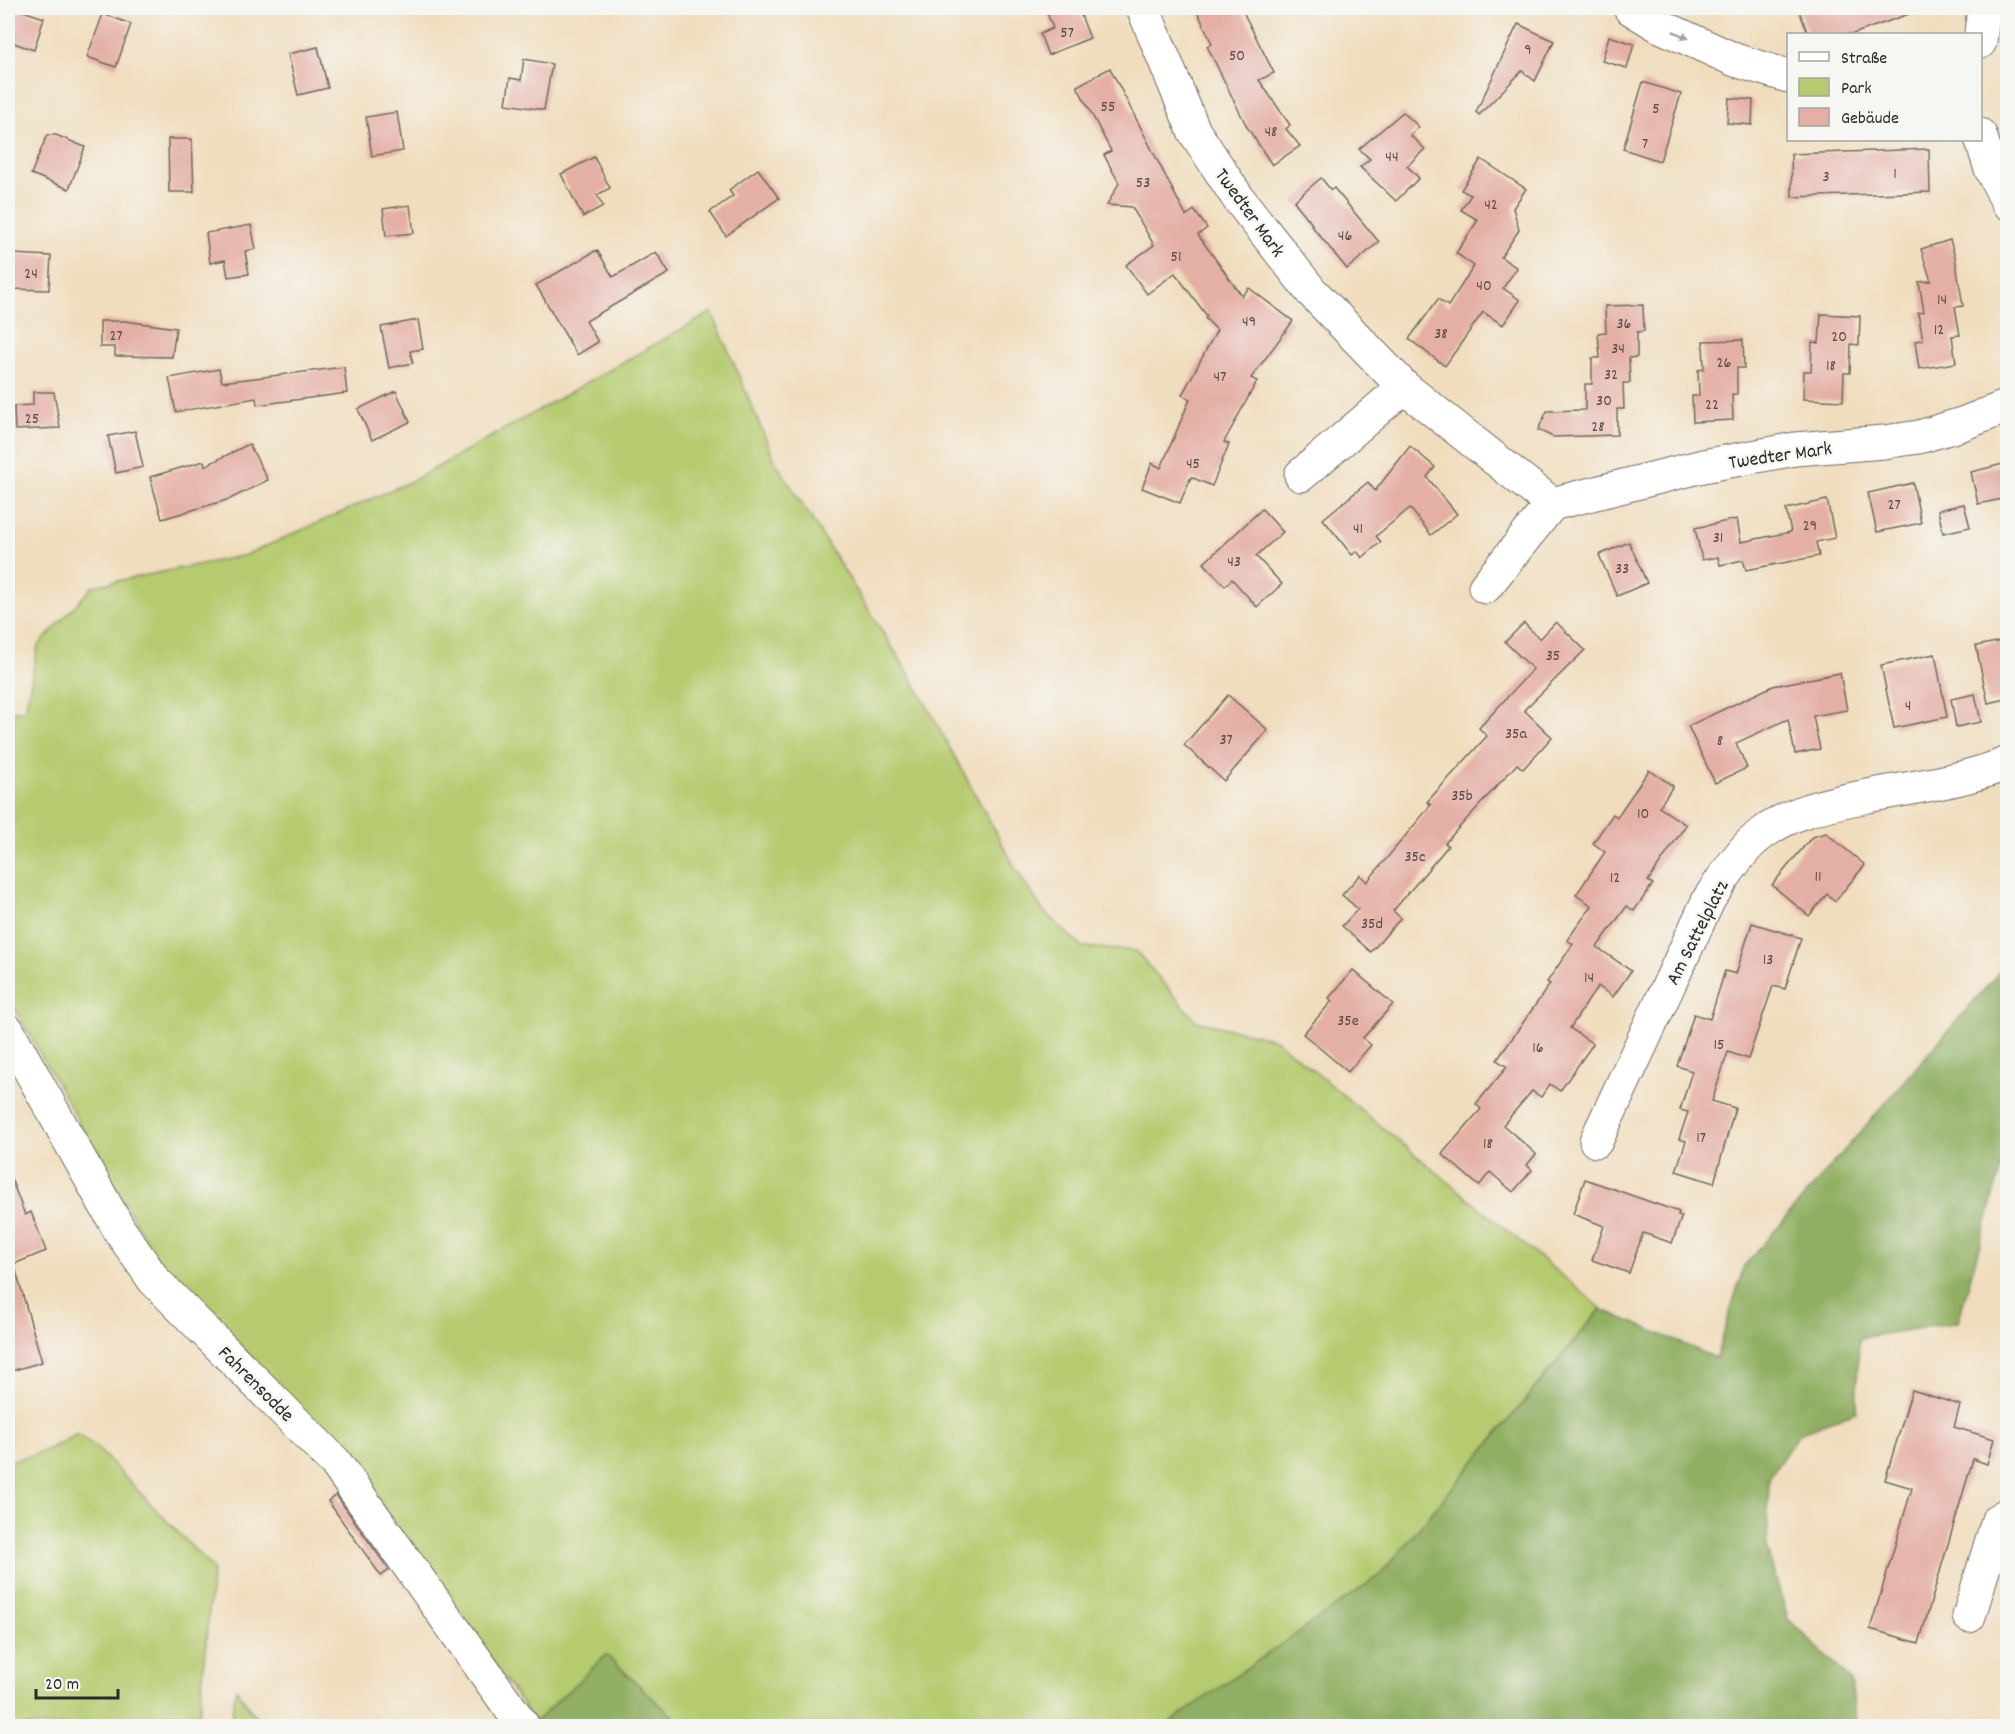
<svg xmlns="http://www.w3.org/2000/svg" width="2015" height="1734" viewBox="0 0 2015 1734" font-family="Dekko,sans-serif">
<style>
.green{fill:#b6cb70;stroke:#707b4e;stroke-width:1.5}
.forest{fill:#90af62;stroke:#5e6d46;stroke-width:1.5}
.building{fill:#e4afa4}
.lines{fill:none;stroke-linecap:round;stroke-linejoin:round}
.minor-casing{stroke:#70695e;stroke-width:35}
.minor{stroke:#fff;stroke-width:33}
.oneway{fill:#a0a0a0}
.labels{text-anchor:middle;stroke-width:5;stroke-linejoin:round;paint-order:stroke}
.number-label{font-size:16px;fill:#594c49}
.street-label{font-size:20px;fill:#2b2b2b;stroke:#f6f6f2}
</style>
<rect width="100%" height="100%" fill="#f6f6f2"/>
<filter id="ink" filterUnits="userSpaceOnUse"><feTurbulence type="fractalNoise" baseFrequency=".0167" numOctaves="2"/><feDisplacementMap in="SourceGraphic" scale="12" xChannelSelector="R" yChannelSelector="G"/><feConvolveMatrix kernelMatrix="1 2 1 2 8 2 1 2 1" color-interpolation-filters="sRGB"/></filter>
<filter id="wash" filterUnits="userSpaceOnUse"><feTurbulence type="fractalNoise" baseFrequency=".008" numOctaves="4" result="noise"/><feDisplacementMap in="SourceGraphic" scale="24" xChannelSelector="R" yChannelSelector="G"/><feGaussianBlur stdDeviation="1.35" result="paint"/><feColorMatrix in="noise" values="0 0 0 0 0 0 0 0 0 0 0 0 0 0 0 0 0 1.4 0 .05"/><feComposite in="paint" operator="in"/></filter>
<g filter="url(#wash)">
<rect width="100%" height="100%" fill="#f0ddbd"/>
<!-- green -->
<g class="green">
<path d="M 712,312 L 775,461 L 914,682 L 1017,871 L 1043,911 L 1082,947 L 1136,951 L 1196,1021 L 1275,1039 L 1601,1308 L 1381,1574 L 1165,1726 L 683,1726 L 606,1655 L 535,1722 L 352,1464 L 156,1258 L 8,997 L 8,711 L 25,711 L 38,646 L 93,586 L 246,555 L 418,478 Z"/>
<path d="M 78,1434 L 98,1449 L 213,1569 L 198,1726 L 8,1726 L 8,1462 L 42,1452 Z"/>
<path d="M 236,1689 L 262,1726 L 230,1726 Z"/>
</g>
<!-- forest -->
<g class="forest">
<path d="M 2007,963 L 2007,1147 L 1958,1322 L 1859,1338 L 1856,1412 L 1799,1433 L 1769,1478 L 1767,1550 L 1788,1619 L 1851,1680 L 1856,1726 L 1165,1726 L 1381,1574 L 1601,1309 L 1716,1358 L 1744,1266 Z"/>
<path d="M 606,1655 L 683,1726 L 536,1726 L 535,1722 Z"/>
</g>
<g id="blocks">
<!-- building -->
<g class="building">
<path d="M 14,8 L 44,18 L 34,50 L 8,41 L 8,28 Z"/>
<path d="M 1045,8 L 1078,8 L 1090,38 L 1048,55 L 1040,34 L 1053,28 Z"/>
<path d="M 1196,8 L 1241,8 L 1274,73 L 1259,80 L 1290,125 L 1286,129 L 1300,146 L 1272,165 L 1247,127 L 1207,46 L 1212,44 Z"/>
<path d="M 1798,8 L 1919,8 L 1920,10 L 1853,34 L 1808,34 Z"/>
<path d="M 103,14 L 131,24 L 116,67 L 87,57 Z"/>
<path d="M 1518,24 L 1554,41 L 1535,81 L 1522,71 L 1479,115 L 1476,112 Z"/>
<path d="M 1609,36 L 1634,44 L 1627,68 L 1602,61 Z"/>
<path d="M 318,47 L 328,88 L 298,95 L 288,54 Z"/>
<path d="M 524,59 L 552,64 L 544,110 L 506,104 L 510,78 L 521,80 Z"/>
<path d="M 1110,68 L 1186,216 L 1194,210 L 1207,228 L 1198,235 L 1242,296 L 1249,288 L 1293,321 L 1251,378 L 1257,381 L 1224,442 L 1229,444 L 1212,486 L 1191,477 L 1180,503 L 1142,488 L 1152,463 L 1161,468 L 1190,399 L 1182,395 L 1217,330 L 1205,318 L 1207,316 L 1175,273 L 1147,294 L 1126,265 L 1154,245 L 1132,207 L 1107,205 L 1119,183 L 1104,155 L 1111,151 L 1077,86 Z"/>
<path d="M 1643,82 L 1681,94 L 1660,161 L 1623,149 Z"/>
<path d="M 1729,98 L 1753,100 L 1752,125 L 1727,123 Z"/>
<path d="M 397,112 L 403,151 L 372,156 L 366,117 Z"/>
<path d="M 1403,112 L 1419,127 L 1410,135 L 1425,149 L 1407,166 L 1419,178 L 1396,201 L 1360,167 L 1370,159 L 1359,149 Z"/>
<path d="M 47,135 L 56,135 L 85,147 L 69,189 L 31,174 Z"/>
<path d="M 168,139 L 192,139 L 194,192 L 169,192 Z"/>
<path d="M 1929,149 L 1930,192 L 1792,197 L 1791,154 Z"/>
<path d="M 594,157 L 610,188 L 597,195 L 603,206 L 583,217 L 561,174 Z"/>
<path d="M 1481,159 L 1526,189 L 1513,208 L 1519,230 L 1501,257 L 1517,268 L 1503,288 L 1520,300 L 1503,325 L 1483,312 L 1445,366 L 1409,339 L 1438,299 L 1448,306 L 1474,266 L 1456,253 L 1478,220 L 1461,210 L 1471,195 L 1461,190 Z"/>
<path d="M 758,169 L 779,198 L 726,236 L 710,212 L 733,196 L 729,190 Z"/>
<path d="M 1321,178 L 1331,190 L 1334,188 L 1379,242 L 1347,269 L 1311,225 L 1312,224 L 1294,201 Z"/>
<path d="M 410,205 L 414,233 L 386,236 L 383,209 Z"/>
<path d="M 251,225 L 256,249 L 245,251 L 249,274 L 228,277 L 225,260 L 210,263 L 206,233 Z"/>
<path d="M 1950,240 L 1955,257 L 1963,306 L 1955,307 L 1960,335 L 1952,336 L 1956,363 L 1919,369 L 1915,341 L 1923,340 L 1918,313 L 1924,312 L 1919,282 L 1931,281 L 1921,249 Z"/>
<path d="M 597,250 L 613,277 L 656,252 L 669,273 L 586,321 L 598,342 L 577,355 L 536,285 Z"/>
<path d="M 13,254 L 51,256 L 49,290 L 11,289 Z"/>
<path d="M 1643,305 L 1644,331 L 1637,332 L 1637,357 L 1629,358 L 1630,383 L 1623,383 L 1624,409 L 1617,409 L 1617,435 L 1553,437 L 1538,430 L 1547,411 L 1585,410 L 1585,384 L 1592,384 L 1592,358 L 1600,358 L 1598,333 L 1606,332 L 1605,306 Z"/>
<path d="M 1821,314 L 1860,316 L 1859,345 L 1851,344 L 1850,373 L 1844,373 L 1843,401 L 1803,399 L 1804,371 L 1811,371 L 1812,342 L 1819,343 Z"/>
<path d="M 418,320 L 423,349 L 410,351 L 413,363 L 389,368 L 381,327 Z"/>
<path d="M 100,321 L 125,321 L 176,328 L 172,357 L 115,356 L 115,347 L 100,347 Z"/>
<path d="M 1743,340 L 1744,368 L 1737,368 L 1737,394 L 1732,394 L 1733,420 L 1693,422 L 1692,396 L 1699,396 L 1698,370 L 1704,369 L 1703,341 Z"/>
<path d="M 344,367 L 347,393 L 257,405 L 256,398 L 176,412 L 169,378 L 219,369 L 222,382 Z"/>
<path d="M 396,391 L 410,422 L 372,440 L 358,409 Z"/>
<path d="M 33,392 L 54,392 L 60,428 L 15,430 L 14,406 L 33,405 Z"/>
<path d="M 135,431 L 143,467 L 116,473 L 108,436 Z"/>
<path d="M 249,444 L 268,480 L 230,499 L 162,519 L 150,477 L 204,461 L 205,466 Z"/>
<path d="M 1410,446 L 1435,467 L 1427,477 L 1457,514 L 1431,535 L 1410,508 L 1376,536 L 1381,542 L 1362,558 L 1357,551 L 1352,555 L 1323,519 L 1368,482 L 1375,491 Z"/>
<path d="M 2007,463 L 2007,498 L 1978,504 L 1971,472 Z"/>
<path d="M 1913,483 L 1921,523 L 1877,532 L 1868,493 Z"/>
<path d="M 1827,500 L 1835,538 L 1816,542 L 1819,556 L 1746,570 L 1743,560 L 1720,565 L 1718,557 L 1702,560 L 1695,528 L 1737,519 L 1741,542 L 1791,532 L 1786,509 Z"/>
<path d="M 1964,504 L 1970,527 L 1943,533 L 1938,510 Z"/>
<path d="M 1262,509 L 1283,532 L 1256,556 L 1282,584 L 1257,607 L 1232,579 L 1225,586 L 1204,563 Z"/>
<path d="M 1629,542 L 1647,583 L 1617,596 L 1599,555 Z"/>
<path d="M 1556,622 L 1585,650 L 1524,710 L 1552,737 L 1523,769 L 1517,764 L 1445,843 L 1448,846 L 1393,911 L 1401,918 L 1371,952 L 1342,926 L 1358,909 L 1342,895 L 1360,875 L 1367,882 L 1431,805 L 1427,802 L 1487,736 L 1479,728 L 1533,669 L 1505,642 L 1524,623 L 1540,639 Z"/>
<path d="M 2007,640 L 2007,699 L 1988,703 L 1976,646 Z"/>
<path d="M 1935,654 L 1947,717 L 1894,728 L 1881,665 Z"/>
<path d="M 1840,673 L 1847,710 L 1813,716 L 1820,749 L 1795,754 L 1788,719 L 1736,743 L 1747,768 L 1715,783 L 1688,726 L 1773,686 Z"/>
<path d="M 1975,694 L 1981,722 L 1956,727 L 1951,699 Z"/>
<path d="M 1228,695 L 1268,730 L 1224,781 L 1184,745 Z"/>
<path d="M 1649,770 L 1673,786 L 1659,807 L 1686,825 L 1648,881 L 1653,884 L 1634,911 L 1627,906 L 1597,947 L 1631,971 L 1613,997 L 1598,986 L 1570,1028 L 1593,1044 L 1560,1091 L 1550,1084 L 1541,1097 L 1532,1091 L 1503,1125 L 1536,1154 L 1527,1165 L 1532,1170 L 1513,1192 L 1490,1172 L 1479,1186 L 1442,1154 L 1481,1109 L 1476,1104 L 1507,1067 L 1497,1060 L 1550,984 L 1547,982 L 1573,944 L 1567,940 L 1592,906 L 1576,895 L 1605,852 L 1593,843 L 1613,814 L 1617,817 Z"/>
<path d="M 1826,833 L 1865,865 L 1835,901 L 1827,894 L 1809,916 L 1772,885 L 1812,837 Z"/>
<path d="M 1752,923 L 1801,938 L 1785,989 L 1773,986 L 1748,1059 L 1728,1052 L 1712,1101 L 1735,1108 L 1714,1183 L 1676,1171 L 1686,1141 L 1679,1139 L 1688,1112 L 1680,1110 L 1692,1071 L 1677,1066 L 1694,1014 L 1710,1019 L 1725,971 L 1736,974 Z"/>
<path d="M 1353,970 L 1393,1004 L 1363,1038 L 1371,1045 L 1348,1072 L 1303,1034 L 1332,1001 L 1329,998 Z"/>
<path d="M 8,1173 L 9,1173 L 25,1215 L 31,1212 L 46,1251 L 14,1264 L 42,1362 L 8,1372 Z"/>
<path d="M 1585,1179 L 1679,1212 L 1678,1215 L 1682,1216 L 1672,1243 L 1643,1233 L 1629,1273 L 1592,1260 L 1604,1226 L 1573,1214 Z"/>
<path d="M 1912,1390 L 1960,1405 L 1954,1427 L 1994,1439 L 1987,1464 L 1973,1459 L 1919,1643 L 1870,1629 L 1912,1488 L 1885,1480 Z"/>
<path d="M 336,1495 L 389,1570 L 381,1576 L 328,1501 Z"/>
</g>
</g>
</g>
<g filter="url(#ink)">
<use href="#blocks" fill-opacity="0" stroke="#70695e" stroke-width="1.5"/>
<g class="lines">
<defs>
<g id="minor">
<path d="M 1143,8 L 1194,131 L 1238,198 L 1311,291 L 1404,387 L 1552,504"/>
<path d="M 1630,8 L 1658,25 L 1735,60 L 1788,76"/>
<path d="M 1980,42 L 1984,8"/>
<path d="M 1980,135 L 1991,169 L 2008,203"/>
<path d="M 1301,475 L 1404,387"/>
<path d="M 1485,587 L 1552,504 L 1703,466 L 1795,449 L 1884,442 L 1919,437 L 1962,424 L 2008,406"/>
<path d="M 8,1031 L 120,1231 L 154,1280 L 335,1462 L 523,1726"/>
<path d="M 1596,1141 L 1709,899 C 1722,880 1734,860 1750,844 C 1783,812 1826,804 1868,796 C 1914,787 1964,781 2008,763"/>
<path d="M 1969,1616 L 1998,1520 L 2008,1514"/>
</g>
</defs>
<!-- minor casing -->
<use href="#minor" class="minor-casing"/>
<!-- minor -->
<use href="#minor" class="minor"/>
</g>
<!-- one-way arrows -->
<defs><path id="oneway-solid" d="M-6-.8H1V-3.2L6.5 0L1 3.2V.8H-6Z" transform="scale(1.5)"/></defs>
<use class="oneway" href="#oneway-solid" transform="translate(1681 35) rotate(25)"/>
</g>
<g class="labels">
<!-- number labels -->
<g class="number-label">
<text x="1067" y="37">57</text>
<text x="1528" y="54">9</text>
<text x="1237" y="60">50</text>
<text x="1108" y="111">55</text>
<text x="1656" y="113">5</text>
<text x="1271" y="136">48</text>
<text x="1645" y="148">7</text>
<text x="1392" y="161">44</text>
<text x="1895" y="178">1</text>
<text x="1826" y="181">3</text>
<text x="1143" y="187">53</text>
<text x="1491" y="209">42</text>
<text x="1345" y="240">46</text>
<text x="1176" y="261">51</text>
<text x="31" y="278">24</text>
<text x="1484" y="290">40</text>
<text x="1942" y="304">14</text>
<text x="1249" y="326">49</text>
<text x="1624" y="328">36</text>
<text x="1939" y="334">12</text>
<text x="1441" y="338">38</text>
<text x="116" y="340">27</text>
<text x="1839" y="341">20</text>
<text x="1618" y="353">34</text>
<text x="1724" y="367">26</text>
<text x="1831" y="370">18</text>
<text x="1611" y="379">32</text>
<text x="1220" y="381">47</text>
<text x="1604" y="405">30</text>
<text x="1712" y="409">22</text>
<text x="32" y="423">25</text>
<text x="1598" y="431">28</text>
<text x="1193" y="468">45</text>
<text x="1894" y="509">27</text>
<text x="1810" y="530">29</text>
<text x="1358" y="533">41</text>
<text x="1718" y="542">31</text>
<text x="1234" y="566">43</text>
<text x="1622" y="573">33</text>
<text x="1553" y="660">35</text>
<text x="1908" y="710">4</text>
<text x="1516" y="738">35a</text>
<text x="1226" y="744">37</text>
<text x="1720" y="745">8</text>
<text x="1462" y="800">35b</text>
<text x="1643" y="818">10</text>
<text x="1415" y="861">35c</text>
<text x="1818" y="881">11</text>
<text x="1615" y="882">12</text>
<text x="1372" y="928">35d</text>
<text x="1768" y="964">13</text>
<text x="1589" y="982">14</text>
<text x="1348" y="1025">35e</text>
<text x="1719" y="1049">15</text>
<text x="1538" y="1052">16</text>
<text x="1701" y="1142">17</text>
<text x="1488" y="1148">18</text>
</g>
<!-- street labels -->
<g class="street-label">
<text transform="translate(1251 212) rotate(54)" y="7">Twedter Mark</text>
<text transform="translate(1780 454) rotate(-8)" y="7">Twedter Mark</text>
<text transform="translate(1696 932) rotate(-63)" y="7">Am Sattelplatz</text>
<text transform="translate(257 1383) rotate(45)" y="7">Fahrensodde</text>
</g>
</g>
<!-- margin -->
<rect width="2015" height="1734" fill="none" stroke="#f6f6f2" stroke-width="30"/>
<!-- legend -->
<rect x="1787" y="33" width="195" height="108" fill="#f6f6f2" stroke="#a5a5a2" stroke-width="1.5"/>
<rect x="1799" y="52" width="30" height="9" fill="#ffffff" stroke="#a5a5a2" stroke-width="1.5"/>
<text x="1841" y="63" font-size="18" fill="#2b2b2b">Straße</text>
<rect x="1799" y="78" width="30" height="18" fill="#b6cb70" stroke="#a5a5a2" stroke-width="1.5"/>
<text x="1841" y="93" font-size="18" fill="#2b2b2b">Park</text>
<rect x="1799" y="108" width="30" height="18" fill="#e4afa4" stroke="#a5a5a2" stroke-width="1.5"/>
<text x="1841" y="123" font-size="18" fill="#2b2b2b">Gebäude</text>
<!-- scale -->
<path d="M36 1689v9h82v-9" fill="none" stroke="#2b2b2b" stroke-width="3"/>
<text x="45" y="1689" font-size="18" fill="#2b2b2b" stroke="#f6f6f2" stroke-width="4.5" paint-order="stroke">20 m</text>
</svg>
